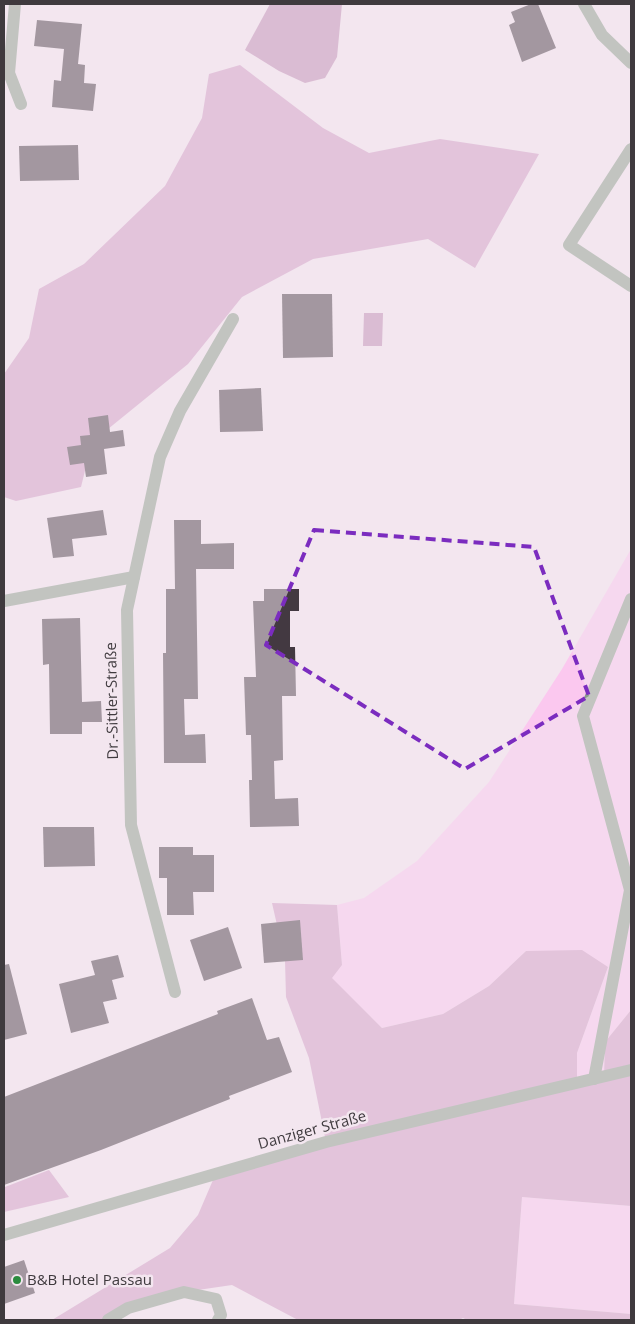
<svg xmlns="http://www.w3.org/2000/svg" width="635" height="1324" viewBox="0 0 635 1324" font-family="'Open Sans',sans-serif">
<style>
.green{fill:#fbc8ef}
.forest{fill:#d09bc4}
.water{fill:#bd89b1}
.building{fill:#433941}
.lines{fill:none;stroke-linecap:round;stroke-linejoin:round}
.minor{stroke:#879c88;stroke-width:12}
.marked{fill:none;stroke:#7b2cbf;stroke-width:4;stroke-dasharray:10 6;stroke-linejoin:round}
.poi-dot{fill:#2a8b3e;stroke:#f3e6ef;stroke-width:2}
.labels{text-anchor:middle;stroke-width:5;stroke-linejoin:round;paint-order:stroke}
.street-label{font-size:15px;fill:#3f3a3e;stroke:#f3e6ef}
.poi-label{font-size:15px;fill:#3f3a3e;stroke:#f3e6ef;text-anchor:start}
</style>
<rect width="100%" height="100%" fill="#f3e6ef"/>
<!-- green -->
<g class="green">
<path d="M 631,549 L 631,1010 L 605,1042 L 604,1076 L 577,1083 L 577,1053 L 608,967 L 526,951 L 489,986 L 443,1014 L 382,1028 L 331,978 L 342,965 L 337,905 L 364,898 L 417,861 L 489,782 L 562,669 Z"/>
<path d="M 522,1197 L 631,1206 L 631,1314 L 514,1304 Z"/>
</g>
<!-- forest -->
<g class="forest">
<path d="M 240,65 L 323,128 L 369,153 L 440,139 L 539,154 L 475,268 L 428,239 L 313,259 L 242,297 L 188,364 L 92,442 L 81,487 L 16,501 L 4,497 L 4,374 L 29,338 L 39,289 L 84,264 L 165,186 L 202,118 L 209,74 Z"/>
<path d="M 272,903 L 337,905 L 342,965 L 332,978 L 382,1028 L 443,1014 L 489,986 L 526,951 L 582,950 L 608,967 L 577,1053 L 577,1082 L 604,1076 L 605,1042 L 631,1010 L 631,1206 L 522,1197 L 514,1304 L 631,1314 L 631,1320 L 467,1320 L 463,1318 L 459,1320 L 298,1320 L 232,1285 L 184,1292 L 108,1320 L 52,1320 L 170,1248 L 198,1215 L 216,1173 L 326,1142 L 309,1058 L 286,997 L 285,960 Z"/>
<path d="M 49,1170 L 69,1197 L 4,1212 L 4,1185 L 5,1187 Z"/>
</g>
<!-- water -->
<g class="water">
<path d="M 270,4 L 342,4 L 337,57 L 325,78 L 305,83 L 279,71 L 245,50 Z"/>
<path d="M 364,313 L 383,313 L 382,346 L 363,346 Z"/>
</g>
<!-- building -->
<g class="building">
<path d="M 531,4 L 538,4 L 556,48 L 522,62 L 509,25 L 515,22 L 511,12 Z"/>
<path d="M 37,20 L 82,24 L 78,64 L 85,65 L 84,83 L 96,84 L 93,111 L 52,107 L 54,80 L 61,81 L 64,49 L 34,46 Z"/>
<path d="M 78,145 L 79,180 L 20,181 L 19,146 Z"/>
<path d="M 282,294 L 332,294 L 333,357 L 283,358 Z"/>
<path d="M 261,388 L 263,431 L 220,432 L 219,390 Z"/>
<path d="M 108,415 L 110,432 L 123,430 L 125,446 L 104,449 L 107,474 L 86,477 L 84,463 L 70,465 L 67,447 L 81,445 L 80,436 L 90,435 L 88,418 Z"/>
<path d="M 103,510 L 107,535 L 72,539 L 74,556 L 53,558 L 47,518 Z"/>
<path d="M 174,520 L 201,520 L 201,544 L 234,543 L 234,569 L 196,569 L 198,699 L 184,699 L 185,735 L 205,734 L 206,763 L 164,763 L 163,653 L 166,653 L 166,589 L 175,589 Z"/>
<path d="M 264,589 L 299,589 L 299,611 L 290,611 L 290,647 L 295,647 L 296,696 L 282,696 L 283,760 L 274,761 L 275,799 L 298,798 L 299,826 L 250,827 L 249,780 L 252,780 L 251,735 L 246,735 L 244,677 L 256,677 L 253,601 L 264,601 Z"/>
<path d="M 80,618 L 82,702 L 101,701 L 102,722 L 82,722 L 82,734 L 50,734 L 49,664 L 43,665 L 42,619 Z"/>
<path d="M 43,827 L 94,827 L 95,866 L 44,867 Z"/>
<path d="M 159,847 L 193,847 L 193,855 L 214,855 L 214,892 L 193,892 L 194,915 L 167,915 L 167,878 L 159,878 Z"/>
<path d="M 300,920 L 303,960 L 264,963 L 261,924 Z"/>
<path d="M 228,927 L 242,968 L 204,981 L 190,940 Z"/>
<path d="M 118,955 L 124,977 L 112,980 L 117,999 L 103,1002 L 109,1023 L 71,1033 L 59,984 L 95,975 L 91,961 Z"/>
<path d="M 9,964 L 27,1034 L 4,1040 L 4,965 Z"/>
<path d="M 252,998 L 267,1040 L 279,1037 L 292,1072 L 229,1096 L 230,1099 L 101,1150 L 4,1185 L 4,1097 L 218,1014 L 217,1011 Z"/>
<path d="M 24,1260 L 35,1293 L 4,1304 L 4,1267 Z"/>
</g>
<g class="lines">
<!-- minor -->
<g class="minor">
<path d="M 15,4 L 9,73 L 21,104"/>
<path d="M 584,4 L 602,35 L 631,63"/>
<path d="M 631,149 L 569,245 L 631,286"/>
<path d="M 4,601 L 134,577"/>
<path d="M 175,992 L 131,825 L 127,610 L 160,457 L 180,411 L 233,319"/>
<path d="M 594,1079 L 630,890 L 583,716 L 631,599"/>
<path d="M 4,1235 L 326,1142 L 631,1070"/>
<path d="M 108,1320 L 128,1308 L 184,1292 L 216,1299 L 221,1315 L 218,1320"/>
</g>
</g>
<!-- marked area -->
<path d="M0 0H635V1324H0ZM 314,530 L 534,547 L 589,696 L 465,769 L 266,645 Z" fill="#f3e6ef" fill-opacity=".55" fill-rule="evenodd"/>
<path class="marked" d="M 314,530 L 534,547 L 589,696 L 465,769 L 266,645 Z"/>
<!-- markers -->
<circle class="poi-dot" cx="17" cy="1280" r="5"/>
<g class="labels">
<!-- street labels -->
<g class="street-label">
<text transform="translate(112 701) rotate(-91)" y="5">Dr.-Sittler-Straße</text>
<text transform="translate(312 1130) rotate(-15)" y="5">Danziger Straße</text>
</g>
<!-- poi labels -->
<g class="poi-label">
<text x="27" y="1285">B&amp;B Hotel Passau</text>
</g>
</g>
<!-- border -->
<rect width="635" height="1324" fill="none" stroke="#3f3a3e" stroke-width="10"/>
</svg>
